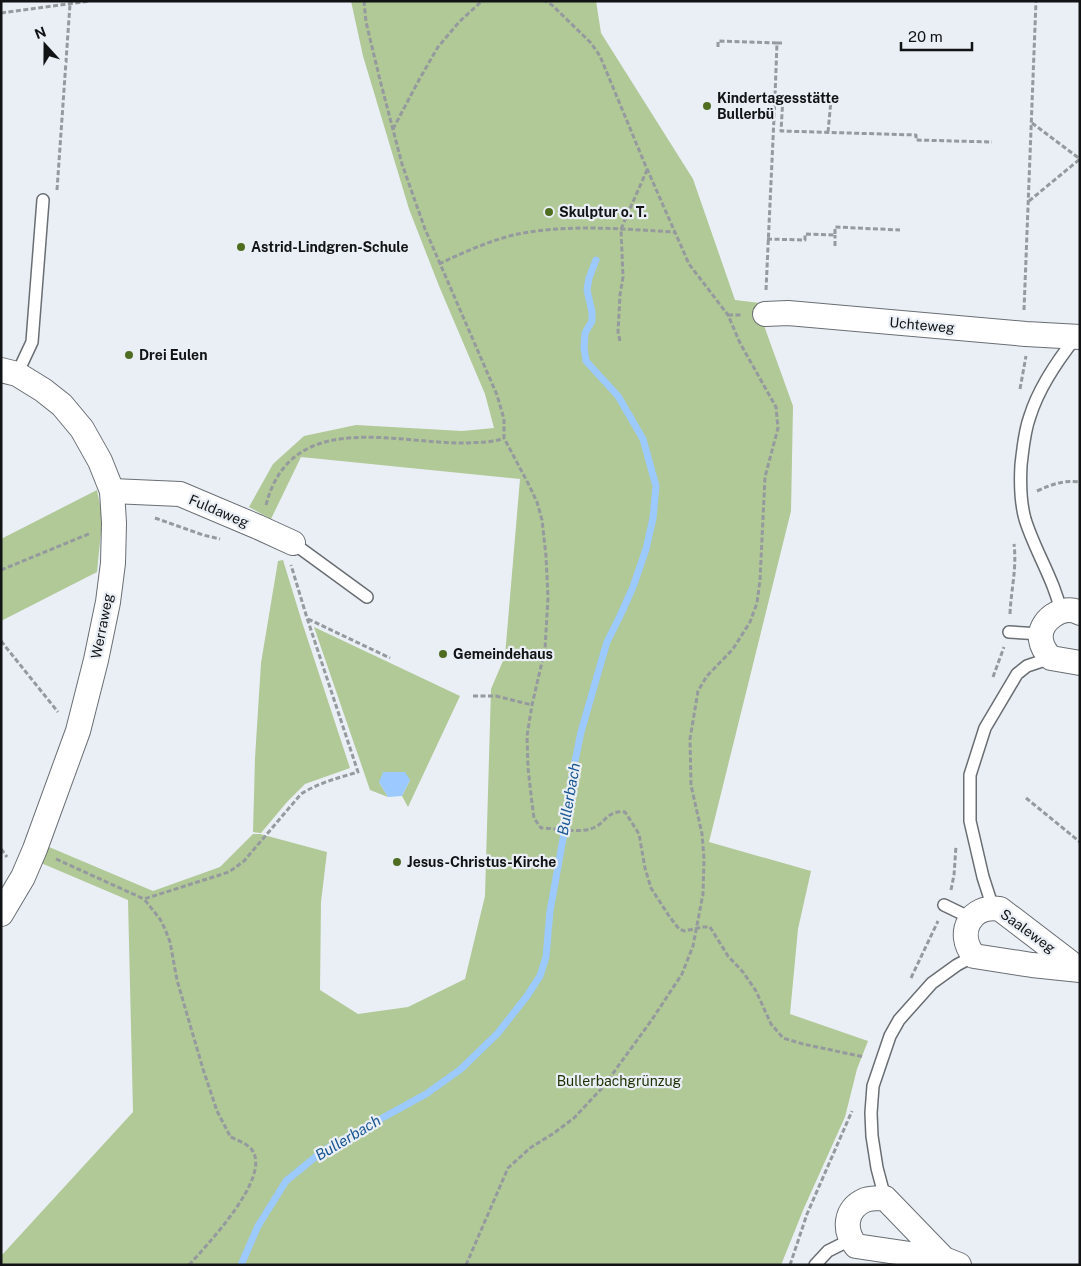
<svg xmlns="http://www.w3.org/2000/svg" width="1081" height="1266" viewBox="0 0 1081 1266" font-family="'Public Sans',sans-serif">
<style>
.green{fill:#b1c897}
.water{fill:#9cc9ff}
.lines{fill:none;stroke-linecap:round;stroke-linejoin:round}
.stream{stroke:#9cc9ff;stroke-width:7}
.service-casing{stroke:#696e73;stroke-width:14}
.minor-casing{stroke:#696e73;stroke-width:26}
.path{stroke:#959a9e;stroke-width:3;stroke-dasharray:5 2.5;stroke-linecap:butt}
.service{stroke:#fff;stroke-width:11}
.minor{stroke:#fff;stroke-width:24}
.poi-dot{fill:#4f6d21;stroke:#e9eff5;stroke-width:2}
.labels{text-anchor:middle;stroke-width:4.5;stroke-linejoin:round;paint-order:stroke}
.poi-label{font-size:14px;font-weight:bold;fill:#111315;stroke:#e9eff5;text-anchor:start}
.street-label{font-size:14px;fill:#111315;stroke:#e9eff5}
.park-label{font-size:14px;fill:#1e2f01;stroke:#e9eff5}
.water-label{font-size:15px;font-style:italic;fill:#185593;stroke:#e9eff5}
</style>
<rect width="100%" height="100%" fill="#e9eff5"/>
<!-- green -->
<g class="green">
<path d="M 351,1 L 596,1 L 601,33 L 693,179 L 735,300 L 760,303 L 762,320 L 793,406 L 791,511 L 709,842 L 811,871 L 798,929 L 790,1014 L 868,1041 L 857,1069 L 845,1117 L 804,1208 L 781,1265 L 1,1265 L 1,1256 L 133,1112 L 128,900 L 41,863 L 49,847 L 153,891 L 220,867 L 253,834 L 260,834 L 327,852 L 321,902 L 320,990 L 358,1014 L 408,1007 L 465,979 L 485,896 L 491,689 L 505,656 L 520,479 L 301,457 L 271,519 L 249,507 L 273,464 L 304,436 L 356,425 L 462,431 L 494,428 L 485,394 L 439,286 L 409,209 L 363,56 Z"/>
<path d="M 97,490 L 101,510 L 101,532 L 97,572 L 1,621 L 1,539 Z"/>
<path d="M 283,560 L 302,622 L 350,768 L 305,784 L 287,802 L 261,833 L 253,832 L 255,758 L 261,663 L 278,561 Z"/>
<path d="M 314,627 L 460,696 L 408,807 L 402,796 L 410,780 L 379,782 L 388,797 L 370,790 Z"/>
</g>
<!-- water -->
<path class="water" d="M 383,772 L 405,772 L 410,780 L 402,796 L 388,797 L 379,782 Z"/>
<g class="lines">
<!-- stream -->
<path class="stream" d="M 241,1265 L 258,1226 L 286,1181 L 324,1150 L 426,1094 L 461,1069 L 498,1033 L 527,996 L 540,976 L 546,957 L 550,911 L 563,839 L 571,781 L 581,732 L 602,659 L 607,642 L 620,616 L 633,587 L 646,549 L 653,518 L 656,486 L 643,439 L 618,396 L 586,361 L 584,348 L 585,333 L 592,321 L 592,312 L 587,290 L 589,278 L 596,260"/>
<defs>
<g id="service">
<path d="M 17,374 L 32,342 L 43,200"/>
<path d="M 293,543 L 367,597"/>
<path d="M 1062,612 C 1059,603 1056,594 1053,586 C 1044,563 1032,542 1025,519 C 1020,501 1020,483 1021,465 C 1023,449 1024,432 1030,416 C 1039,387 1057,361 1076,337"/>
<path d="M 1009,632 L 1041,634"/>
<path d="M 944,905 L 971,918"/>
<path d="M 993,908 L 983,877 L 970,821 L 970,775 L 985,728 L 1017,674 L 1027,666 L 1051,658"/>
<path d="M 885,1198 L 877,1168 L 872,1136 L 871,1113 L 873,1086 L 890,1036 L 899,1020 L 932,983 L 957,965 L 974,956"/>
<path d="M 815,1265 L 828,1251 L 850,1240"/>
</g>
<g id="minor">
<path d="M 765,314 L 788,313 L 1026,334 L 1080,337"/>
<path d="M 1,370 L 17,374 L 43,390 L 62,405 L 82,429 L 100,461 L 112,491 L 114,523 L 113,563 L 108,602 L 96,660 L 78,731 L 35,849 L 23,877 L 1,914"/>
<path d="M 112,491 L 180,494 L 258,527 L 293,543"/>
<path d="M 1080,613 C 1063,603 1038,621 1041,640 C 1042,647 1046,653 1051,658 L 1080,663"/>
<path d="M 1080,970 L 1032,965 L 974,956 C 955,933 971,904 1000,909 L 1080,970"/>
<path d="M 944,1259 L 885,1198 C 879,1198 871,1198 865,1200 C 845,1209 843,1230 856,1246 L 944,1259 L 959,1265"/>
</g>
</defs>
<!-- service casing -->
<use href="#service" class="service-casing"/>
<!-- minor casing -->
<use href="#minor" class="minor-casing"/>
<!-- path -->
<g class="path">
<path d="M 364,1 L 366,22 L 380,80 L 402,164 L 425,229 L 497,395 L 504,419 L 504,438 L 529,485 L 537,502 L 542,520 L 546,556 L 548,597 L 545,649 L 532,705 L 527,736 L 528,768 L 532,803 L 534,818 L 541,828 C 554,828 577,833 590,829 C 606,825 605,810 625,812 L 634,826 L 639,834 L 645,868 L 651,888 L 669,916 L 679,929 L 685,931 L 702,927 L 710,927 L 728,956 L 743,972 L 756,991 L 771,1024 L 783,1038 L 803,1044 L 864,1057"/>
<path d="M 1,13 L 90,1"/>
<path d="M 777,43 L 784,43"/>
<path d="M 718,47 L 718,41 L 777,43 L 775,96"/>
<path d="M 1032,123 L 1080,159"/>
<path d="M 393,129 L 420,78 L 438,47 L 459,22 L 482,1"/>
<path d="M 828,132 L 831,100 L 783,97 L 781,131 L 916,135 L 916,140 L 992,142"/>
<path d="M 57,190 L 70,4"/>
<path d="M 1029,201 L 1080,159"/>
<path d="M 767,239 L 805,240 L 805,234 L 835,235 L 835,227 L 900,230"/>
<path d="M 835,246 L 835,235"/>
<path d="M 439,264 C 464,252 491,240 518,234 C 569,224 622,229 674,232"/>
<path d="M 766,290 L 775,96 L 783,97"/>
<path d="M 1024,310 L 1036,1"/>
<path d="M 728,315 L 742,315"/>
<path d="M 620,341 L 618,332 L 620,295 L 623,277 L 621,229 L 647,170"/>
<path d="M 1020,389 L 1026,356"/>
<path d="M 1037,491 C 1053,484 1063,480 1080,482"/>
<path d="M 266,505 C 291,408 395,444 466,443 C 479,442 492,443 504,438"/>
<path d="M 155,518 L 203,535 L 220,539"/>
<path d="M 1,570 L 91,533"/>
<path d="M 1010,614 C 1011,589 1017,569 1014,544"/>
<path d="M 308,619 L 390,658"/>
<path d="M 1,641 L 58,712"/>
<path d="M 993,677 L 1004,647"/>
<path d="M 473,696 L 496,696 L 532,705"/>
<path d="M 1026,798 L 1080,842"/>
<path d="M 1,849 L 7,857"/>
<path d="M 56,859 L 144,899"/>
<path d="M 951,890 L 954,875 L 956,846"/>
<path d="M 911,978 L 938,921"/>
<path d="M 189,1265 C 207,1245 272,1177 252,1150 C 247,1143 236,1140 229,1136 L 229,1134 L 217,1111 L 203,1069 L 177,980 L 170,942 L 165,929 L 160,919 L 144,899 L 229,872 L 244,861 L 301,794 C 318,783 338,778 358,772 L 307,618 L 291,565"/>
<path d="M 466,1265 L 508,1168 L 530,1148 L 554,1133 L 574,1118 L 603,1087 L 651,1021 L 682,974 L 693,946 L 703,894 L 704,859 L 702,834 L 691,785 L 690,739 L 698,691 L 707,676 L 733,649 L 750,622 L 757,603 L 760,580 L 765,477 L 778,428 L 776,407 L 740,343 L 728,315 L 689,264 L 644,162 L 600,56 L 591,43 L 552,5 L 545,1"/>
<path d="M 790,1265 L 807,1214 L 852,1111"/>
</g>
<!-- service -->
<use href="#service" class="service"/>
<!-- minor -->
<use href="#minor" class="minor"/>
</g>
<!-- markers -->
<g class="poi-dot">
<circle cx="707" cy="106" r="5"/>
<circle cx="549" cy="212" r="5"/>
<circle cx="241" cy="247" r="5"/>
<circle cx="129" cy="355" r="5"/>
<circle cx="443" cy="654" r="5"/>
<circle cx="397" cy="862" r="5"/>
</g>
<g class="labels">
<!-- poi labels -->
<g class="poi-label">
<text x="717" y="103">Kindertagesstätte<tspan x="717" dy="16">Bullerbü</tspan></text>
<text x="559" y="217">Skulptur o. T.</text>
<text x="251" y="252">Astrid-Lindgren-Schule</text>
<text x="139" y="360">Drei Eulen</text>
<text x="453" y="659">Gemeindehaus</text>
<text x="407" y="867">Jesus-Christus-Kirche</text>
</g>
<!-- street labels -->
<g class="street-label">
<text transform="translate(922 325) rotate(5)" y="5">Uchteweg</text>
<text transform="translate(219 511) rotate(23)" y="5">Fuldaweg</text>
<text transform="translate(102 626) rotate(-79)" y="5">Werraweg</text>
<text transform="translate(1028 931) rotate(36)" y="5">Saaleweg</text>
</g>
<!-- park labels -->
<g class="park-label">
<text x="619" y="1086">Bullerbachgrünzug</text>
</g>
<!-- water labels -->
<g class="water-label">
<text transform="translate(569 799) rotate(-80)" y="5">Bullerbach</text>
<text transform="translate(348 1138) rotate(-31)" y="5">Bullerbach</text>
</g>
</g>
<!-- border -->
<rect width="1081" height="1266" fill="none" stroke="#111315" stroke-width="5"/>
<!-- north arrow -->
<g transform="translate(45 45) rotate(339)" stroke="#e9eff5" stroke-width="4" paint-order="stroke">
<path d="M0-4L9 19L0 12L-9 19Z" fill="#111315"/>
<text y="-8" font-size="14" font-weight="bold" text-anchor="middle" fill="#111315">N</text>
</g>
<!-- scale -->
<path d="M901 42v8h71v-8" fill="none" stroke="#111315" stroke-width="2.5"/>
<text x="908" y="42" font-size="15" fill="#111315" stroke="#e9eff5" stroke-width="4" paint-order="stroke">20 m</text>
</svg>
